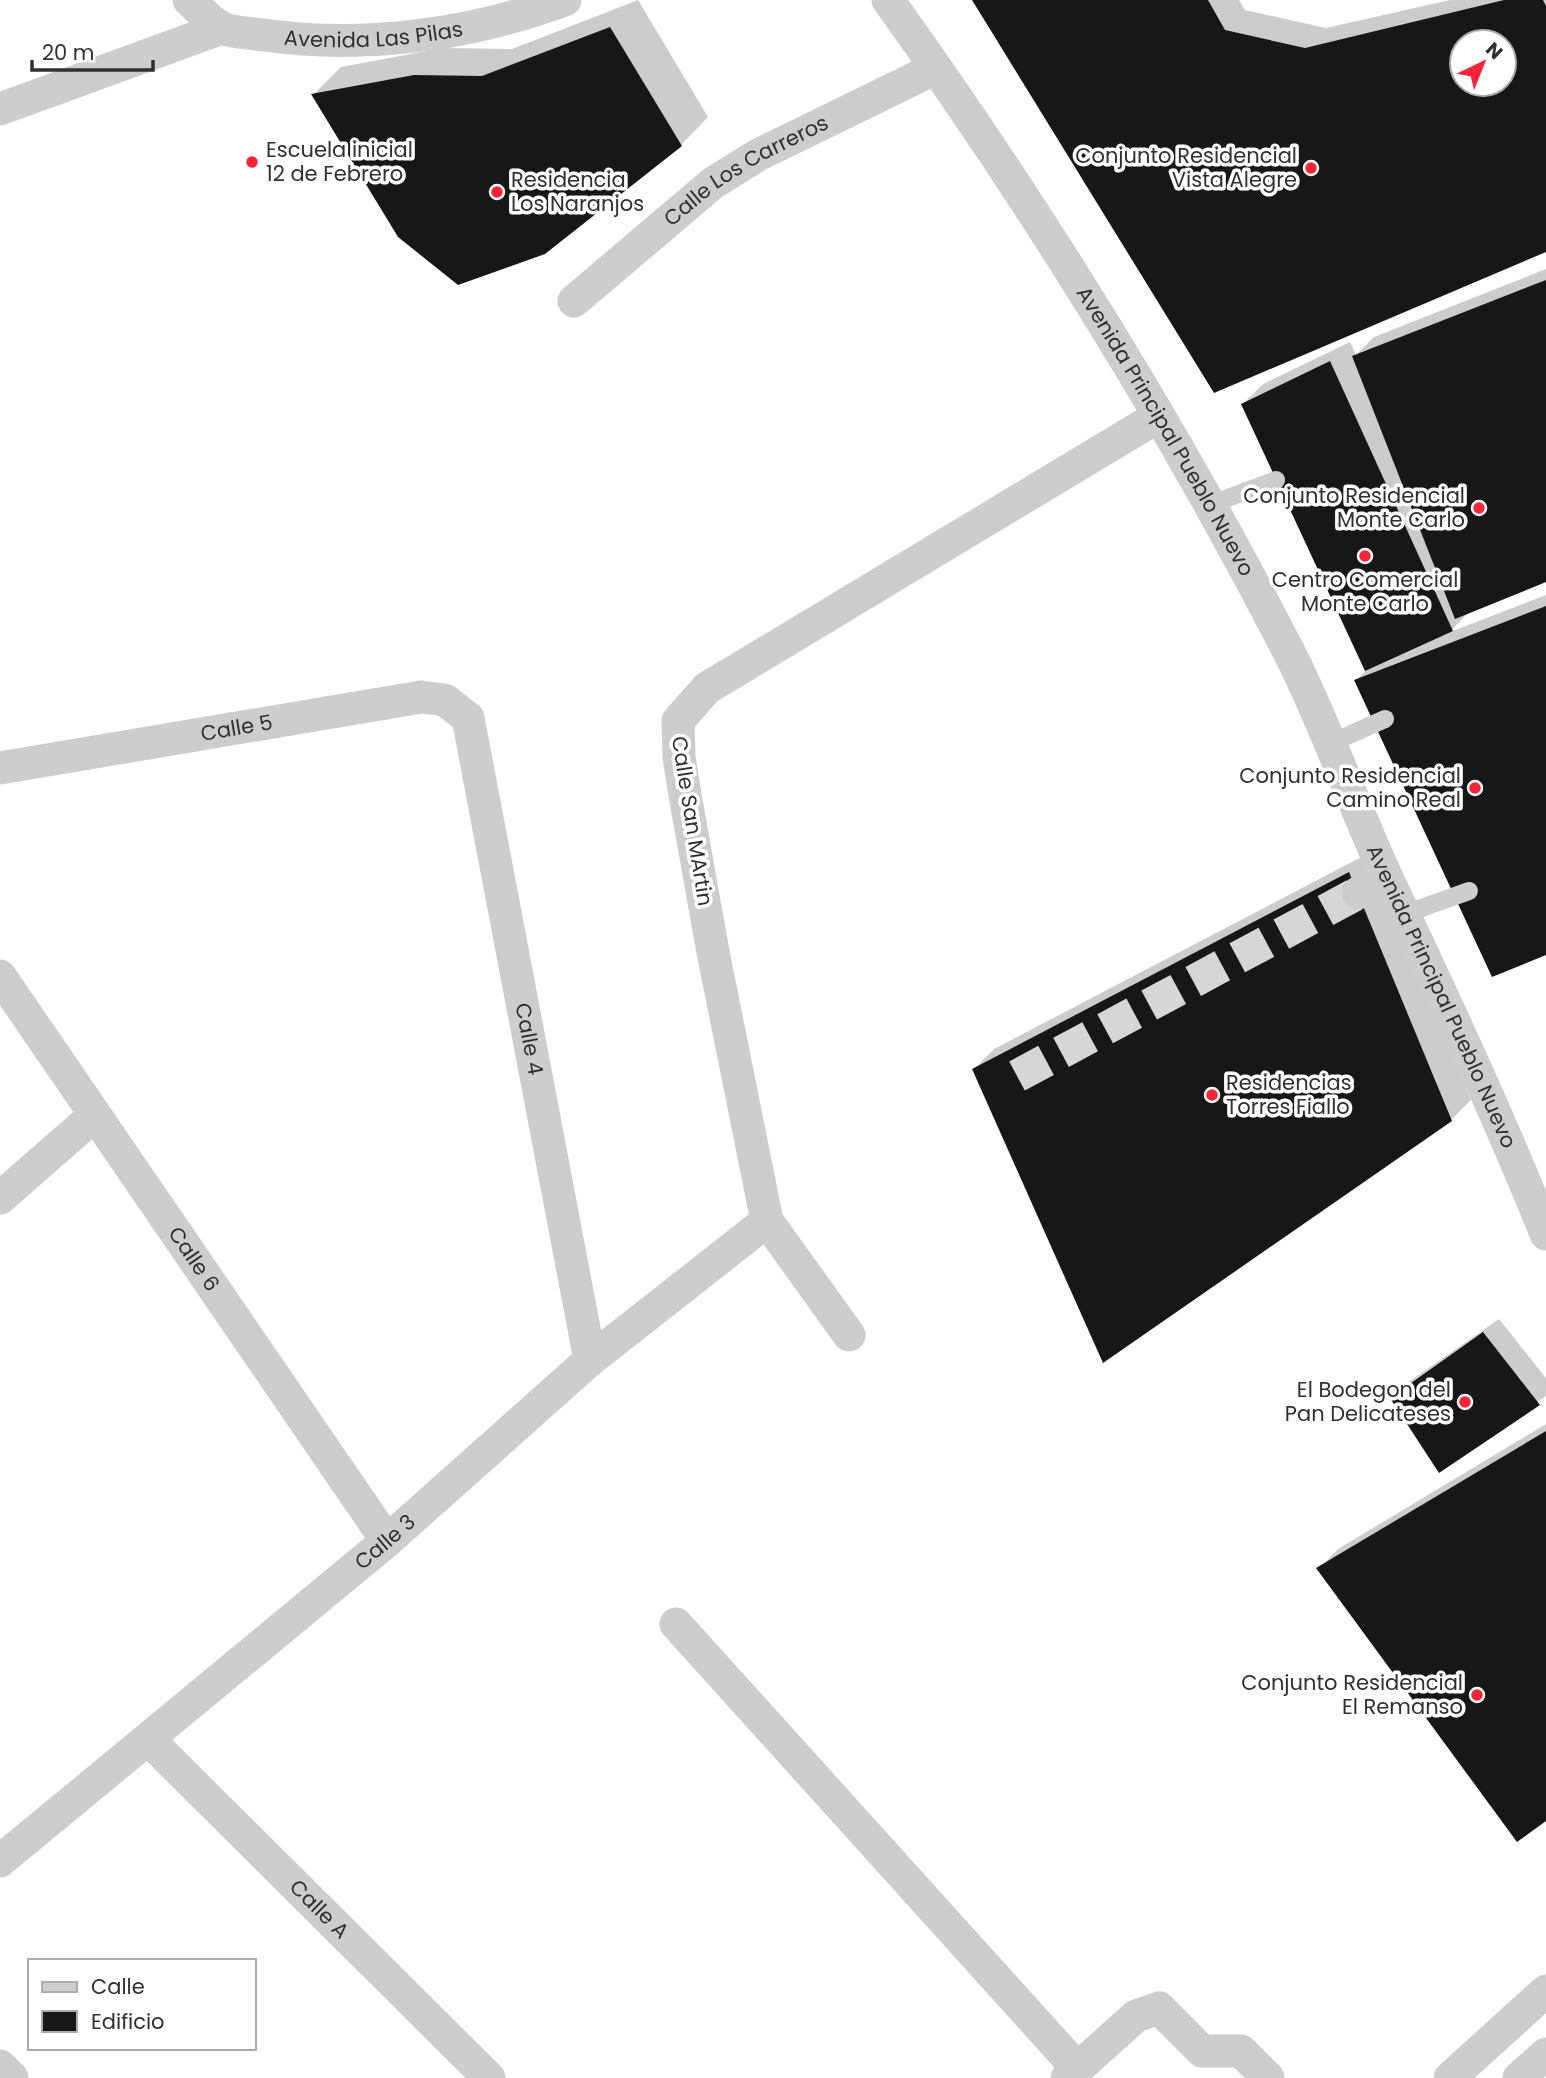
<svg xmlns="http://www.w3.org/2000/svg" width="1546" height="2078" viewBox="0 0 1546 2078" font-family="Poppins,sans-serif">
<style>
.shadow{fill:#0003;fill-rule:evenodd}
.building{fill:#171717;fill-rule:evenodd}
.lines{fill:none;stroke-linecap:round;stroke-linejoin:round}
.street-tunnel{stroke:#d6d6d6;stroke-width:33;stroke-dasharray:33 17;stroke-linecap:butt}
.lane{stroke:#cdcdcd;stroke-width:18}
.street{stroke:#cdcdcd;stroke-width:33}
.poi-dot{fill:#f52535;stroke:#fff;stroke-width:2.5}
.labels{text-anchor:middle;stroke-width:7;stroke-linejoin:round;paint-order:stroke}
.street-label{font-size:21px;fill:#303030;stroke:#fff}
.poi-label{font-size:21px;fill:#303030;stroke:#fff;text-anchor:end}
</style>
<rect width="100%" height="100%" fill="#fff"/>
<!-- shadow -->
<g class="shadow">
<path d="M 638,0 L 708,117 L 681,145 L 314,94 L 341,67 L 443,48 L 512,49 Z"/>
<path d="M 974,0 L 1239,0 L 1245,10 L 1326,28 L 1450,0 L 1546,0 L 1546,250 ZM 1462,42 L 1504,42 L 1504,84 L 1462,84 Z"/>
<path d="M 1546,269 L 1546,580 L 1471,610 L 1450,632 L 1546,595 L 1546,953 L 1356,681 L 1366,670 L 1243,404 L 1263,384 L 1350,342 L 1356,355 L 1374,337 Z"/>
<path d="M 1369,853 L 1471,1100 L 1451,1120 L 974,1069 L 994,1049 Z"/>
<path d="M 1499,1319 L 1546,1378 L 1546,1396 L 1440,1471 L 1392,1399 L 1407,1383 Z"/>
<path d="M 1546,1424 L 1546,1819 L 1319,1569 L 1338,1549 Z"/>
</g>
<!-- building -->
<g class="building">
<path d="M 972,0 L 1208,0 L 1225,30 L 1305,48 L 1504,0 L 1543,0 L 1546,6 L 1546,252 L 1214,393 ZM 1462,42 L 1504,42 L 1504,84 L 1462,84 Z"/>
<path d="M 610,27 L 682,146 L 545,254 L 458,285 L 398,237 L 311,94 L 414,75 L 482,76 Z"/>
<path d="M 1546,280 L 1546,582 L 1455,619 L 1352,356 Z"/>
<path d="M 1330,361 L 1453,631 L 1365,671 L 1241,404 Z"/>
<path d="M 1546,606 L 1546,955 L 1492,977 L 1354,680 Z"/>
<path d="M 1349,872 L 1452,1121 L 1103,1363 L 972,1069 Z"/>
<path d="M 1483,1332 L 1540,1405 L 1439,1473 L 1390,1398 Z"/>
<path d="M 1546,1431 L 1546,1821 L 1517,1842 L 1316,1568 Z"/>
</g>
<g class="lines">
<!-- street-tunnel -->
<path class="street-tunnel" d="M 1017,1076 L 1358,893"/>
<!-- lane -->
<g class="lane">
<path d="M 1209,505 L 1276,480"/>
<path d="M 1331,743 L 1385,719"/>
<path d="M 1405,914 L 1469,891"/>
</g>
<!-- street -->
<g class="street">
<path id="s1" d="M 189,0 C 199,9 210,22 222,28 C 232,33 252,33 264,35 C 364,49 470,35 565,0"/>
<path id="s2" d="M 888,0 C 1037,208 1173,426 1290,654 C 1327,727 1353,805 1388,880 C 1443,997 1498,1114 1546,1234"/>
<path d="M 0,109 L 222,28"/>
<path id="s3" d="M 574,301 L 713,183 L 758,155 L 936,68"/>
<path id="s4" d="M 0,768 L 421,697 L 445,700 L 468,718 L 590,1360"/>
<path d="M 1358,893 L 1386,876"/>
<path id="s5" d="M 0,976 L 387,1541"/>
<path d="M 0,1198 L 95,1115"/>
<path d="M 849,1335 L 767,1221 L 713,952 L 685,795 L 679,757 L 678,721 L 707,688 L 1159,416"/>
<path d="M 676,1624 L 1077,2068"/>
<path id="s6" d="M 149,1740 L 489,2078"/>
<path id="s7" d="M 0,1861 L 387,1541 L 590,1360 L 767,1221"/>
<path d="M 0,2066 L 12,2078"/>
<path d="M 1067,2078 L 1136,2016 L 1159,2008 L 1202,2051 L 1241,2051 L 1268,2078"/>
<path d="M 1450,2078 L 1546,1991"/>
<path d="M 1519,2078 L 1546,2054"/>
</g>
</g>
<!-- markers -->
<g class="poi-dot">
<circle cx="252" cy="162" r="7"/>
<circle cx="1311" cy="168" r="7"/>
<circle cx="497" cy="192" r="7"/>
<circle cx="1479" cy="508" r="7"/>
<circle cx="1365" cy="556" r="7"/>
<circle cx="1475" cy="788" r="7"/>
<circle cx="1212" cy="1095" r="7"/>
<circle cx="1465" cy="1402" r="7"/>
<circle cx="1477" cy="1695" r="7"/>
</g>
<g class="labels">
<!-- street labels -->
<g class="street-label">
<text dy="7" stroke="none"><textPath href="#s1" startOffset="196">Avenida Las Pilas</textPath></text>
<text dy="7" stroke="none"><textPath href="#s3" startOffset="217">Calle Los Carreros</textPath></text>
<text dy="7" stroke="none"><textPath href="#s2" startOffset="513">Avenida Principal Pueblo Nuevo</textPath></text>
<text dy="7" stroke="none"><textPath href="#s4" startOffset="240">Calle 5</textPath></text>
<text transform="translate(692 821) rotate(81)" y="7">Calle San MArtin</text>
<text dy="7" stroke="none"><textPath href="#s2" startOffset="1143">Avenida Principal Pueblo Nuevo</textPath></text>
<text dy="7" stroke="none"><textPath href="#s4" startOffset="807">Calle 4</textPath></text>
<text dy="7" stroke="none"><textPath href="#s5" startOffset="343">Calle 6</textPath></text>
<text dy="7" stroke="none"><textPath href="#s7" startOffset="500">Calle 3</textPath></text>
<text dy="7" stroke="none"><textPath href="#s6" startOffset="240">Calle A</textPath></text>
</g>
<!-- poi labels -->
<g class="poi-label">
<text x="266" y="157" text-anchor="start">Escuela inicial<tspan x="266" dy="24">12 de Febrero</tspan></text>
<text x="1297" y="163">Conjunto Residencial<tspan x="1297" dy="24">Vista Alegre</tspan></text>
<text x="511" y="187" text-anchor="start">Residencia<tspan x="511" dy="24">Los Naranjos</tspan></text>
<text x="1465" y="503">Conjunto Residencial<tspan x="1465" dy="24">Monte Carlo</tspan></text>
<text x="1365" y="587" text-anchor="middle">Centro Comercial<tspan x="1365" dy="24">Monte Carlo</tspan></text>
<text x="1461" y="783">Conjunto Residencial<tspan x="1461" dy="24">Camino Real</tspan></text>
<text x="1226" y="1090" text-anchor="start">Residencias<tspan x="1226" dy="24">Torres Fiallo</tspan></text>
<text x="1451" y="1397">El Bodegon del<tspan x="1451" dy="24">Pan Delicateses</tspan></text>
<text x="1463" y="1690">Conjunto Residencial<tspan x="1463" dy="24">El Remanso</tspan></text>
</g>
</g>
<!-- legend -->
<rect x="28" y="1959" width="228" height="91" fill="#ffffff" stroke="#acacac" stroke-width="2"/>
<rect x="42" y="1982" width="35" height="10" fill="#cdcdcd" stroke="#acacac" stroke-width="2"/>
<text x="91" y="1994" font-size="21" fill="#303030">Calle</text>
<rect x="42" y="2011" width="35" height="21" fill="#171717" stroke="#acacac" stroke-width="2"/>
<text x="91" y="2029" font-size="21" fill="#303030">Edificio</text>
<!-- north arrow -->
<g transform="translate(1483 63) rotate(43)"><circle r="33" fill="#ffffff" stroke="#acacac" stroke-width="2"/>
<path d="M0-5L12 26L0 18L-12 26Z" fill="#f52535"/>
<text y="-10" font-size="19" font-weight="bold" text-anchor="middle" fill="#303030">N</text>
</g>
<!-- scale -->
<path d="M32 60v10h121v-10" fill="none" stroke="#303030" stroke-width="3.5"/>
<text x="42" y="60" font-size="21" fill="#303030" stroke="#ffffff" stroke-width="5" paint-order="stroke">20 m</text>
</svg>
